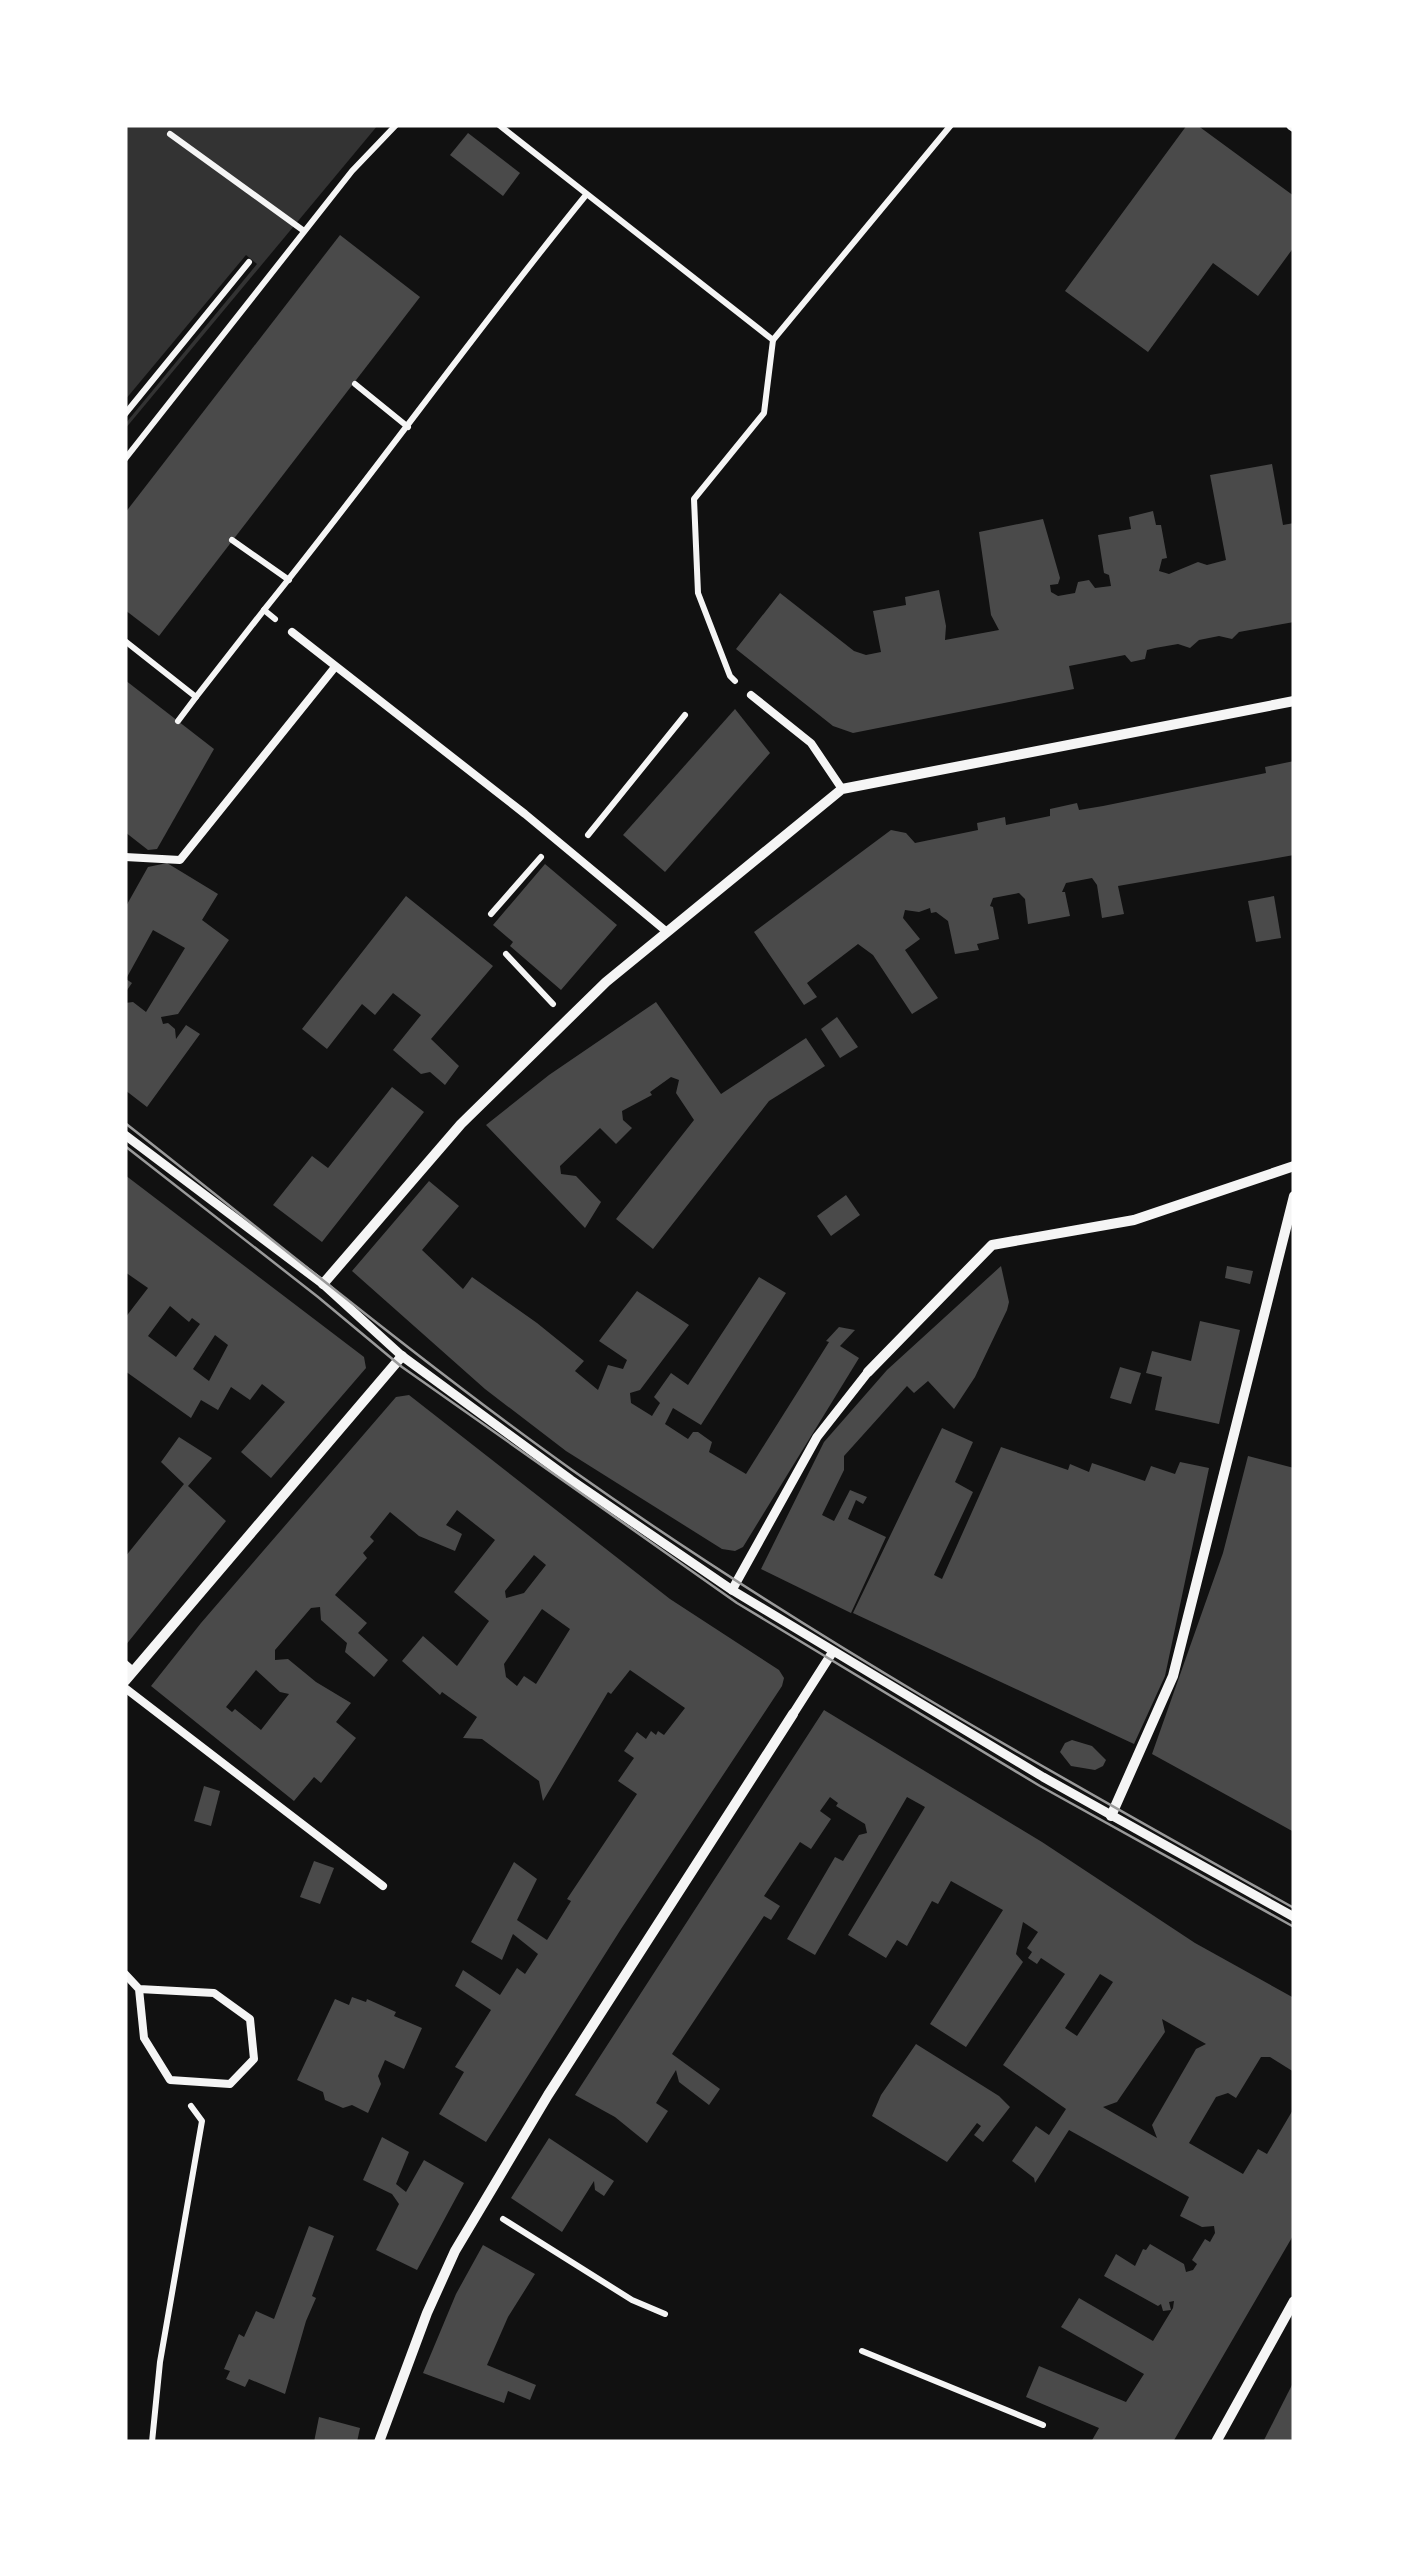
<svg xmlns="http://www.w3.org/2000/svg" width="1419" height="2567" viewBox="0 0 1419 2567" font-family="'Space Grotesk',sans-serif">
<style>
.water{fill:#333}
.pier{fill:#111}
.building{fill:#4a4a4a;fill-rule:evenodd}
.lines{fill:none;stroke-linecap:round;stroke-linejoin:round}
.path{stroke:#f5f5f5;stroke-width:6}
.service{stroke:#f5f5f5;stroke-width:8}
.pedestrian{stroke:#f5f5f5;stroke-width:9}
.minor{stroke:#f5f5f5;stroke-width:10}
.tram{stroke:#9a9a9a;stroke-width:2.5}
</style>
<rect width="100%" height="100%" fill="#111"/>
<!-- water -->
<path class="water" d="M 125,125 L 378,125 L 125,429 Z"/>
<!-- pier -->
<path class="pier" d="M 246,255 L 257,264 L 125,424 L 125,400 Z"/>
<!-- building -->
<g class="building">
<path d="M 1187,125 L 1197,125 L 1294,196 L 1294,247 L 1258,296 L 1213,263 L 1148,352 L 1065,291 Z"/>
<path d="M 468,133 L 520,173 L 503,196 L 450,155 Z"/>
<path d="M 340,235 L 420,297 L 159,636 L 125,610 L 125,513 Z"/>
<path d="M 1272,464 L 1283,525 L 1294,523 L 1294,622 L 1239,632 L 1232,639 L 1219,636 L 1199,640 L 1190,648 L 1178,644 L 1155,648 L 1147,650 L 1145,659 L 1131,662 L 1125,655 L 1069,666 L 1074,689 L 853,733 L 833,726 L 736,649 L 780,593 L 854,651 L 866,655 L 881,652 L 873,611 L 906,605 L 905,597 L 939,590 L 946,626 L 945,640 L 999,630 L 991,615 L 979,532 L 1043,519 L 1060,578 L 1058,584 L 1050,585 L 1051,592 L 1058,596 L 1075,593 L 1078,582 L 1089,580 L 1095,588 L 1111,586 L 1109,575 L 1104,573 L 1098,535 L 1131,529 L 1129,517 L 1153,511 L 1156,525 L 1161,525 L 1167,558 L 1162,559 L 1159,571 L 1169,574 L 1198,562 L 1207,565 L 1226,560 L 1210,475 Z"/>
<path d="M 125,680 L 214,749 L 157,849 L 148,850 L 125,832 Z"/>
<path d="M 735,709 L 770,753 L 665,872 L 623,835 Z"/>
<path d="M 1294,761 L 1294,855 L 1118,886 L 1124,914 L 1102,918 L 1097,885 L 1092,878 L 1066,883 L 1062,892 L 1065,892 L 1070,916 L 1028,924 L 1025,899 L 1019,893 L 993,898 L 990,906 L 993,907 L 999,939 L 977,944 L 979,950 L 955,954 L 948,921 L 936,912 L 931,913 L 930,908 L 919,912 L 905,910 L 903,918 L 920,939 L 905,950 L 938,998 L 912,1014 L 873,955 L 858,944 L 807,983 L 817,997 L 804,1005 L 754,932 L 891,830 L 906,833 L 915,843 L 978,830 L 977,823 L 1005,817 L 1006,825 L 1050,816 L 1050,809 L 1077,803 L 1079,810 L 1103,806 L 1266,773 L 1265,767 Z"/>
<path d="M 167,863 L 218,894 L 202,920 L 229,940 L 178,1014 L 161,1017 L 163,1024 L 168,1023 L 175,1029 L 176,1039 L 186,1025 L 200,1034 L 147,1107 L 125,1090 L 125,1003 L 133,1002 L 146,1012 L 185,948 L 153,930 L 126,979 L 132,983 L 125,993 L 125,908 L 148,867 Z"/>
<path d="M 545,864 L 617,925 L 561,990 L 510,946 L 513,942 L 493,925 Z"/>
<path d="M 406,896 L 493,966 L 431,1039 L 459,1066 L 445,1085 L 430,1072 L 421,1074 L 393,1050 L 421,1015 L 393,993 L 375,1015 L 362,1004 L 327,1049 L 302,1029 Z"/>
<path d="M 1274,896 L 1281,938 L 1256,942 L 1248,901 Z"/>
<path d="M 656,1002 L 721,1094 L 806,1038 L 825,1066 L 769,1101 L 653,1249 L 616,1219 L 694,1120 L 676,1093 L 679,1080 L 671,1077 L 650,1092 L 652,1095 L 622,1111 L 623,1120 L 632,1128 L 616,1144 L 600,1128 L 560,1166 L 561,1174 L 576,1176 L 601,1202 L 585,1228 L 486,1125 L 549,1075 Z"/>
<path d="M 837,1017 L 858,1047 L 840,1058 L 821,1029 Z"/>
<path d="M 392,1087 L 424,1112 L 322,1242 L 273,1205 L 312,1156 L 328,1168 Z"/>
<path d="M 125,1175 L 364,1357 L 366,1368 L 271,1478 L 241,1452 L 285,1402 L 262,1384 L 250,1400 L 231,1387 L 218,1410 L 201,1400 L 191,1418 L 125,1371 L 125,1318 L 148,1288 L 125,1272 ZM 170,1306 L 189,1322 L 192,1318 L 200,1324 L 176,1357 L 148,1336 ZM 215,1335 L 228,1345 L 209,1381 L 193,1369 Z"/>
<path d="M 429,1181 L 459,1206 L 422,1250 L 463,1289 L 472,1277 L 537,1323 L 584,1361 L 575,1371 L 598,1390 L 608,1365 L 623,1369 L 627,1360 L 599,1341 L 637,1291 L 689,1325 L 640,1390 L 630,1393 L 631,1403 L 652,1416 L 660,1403 L 654,1397 L 671,1373 L 688,1385 L 759,1277 L 786,1293 L 701,1425 L 673,1408 L 665,1424 L 688,1439 L 693,1432 L 698,1432 L 712,1442 L 709,1452 L 746,1474 L 829,1342 L 826,1341 L 839,1327 L 855,1330 L 840,1346 L 859,1358 L 743,1547 L 735,1551 L 722,1549 L 566,1451 L 485,1389 L 352,1271 Z"/>
<path d="M 846,1195 L 860,1215 L 831,1236 L 817,1216 Z"/>
<path d="M 1001,1266 L 1009,1302 L 1007,1310 L 975,1377 L 954,1409 L 928,1381 L 914,1393 L 907,1386 L 844,1456 L 844,1470 L 822,1515 L 834,1521 L 850,1490 L 867,1497 L 863,1504 L 856,1500 L 848,1519 L 886,1537 L 851,1613 L 761,1569 L 824,1442 L 887,1370 Z"/>
<path d="M 1227,1266 L 1253,1271 L 1250,1284 L 1225,1278 Z"/>
<path d="M 1200,1321 L 1240,1330 L 1219,1424 L 1155,1410 L 1162,1377 L 1146,1373 L 1152,1351 L 1191,1361 Z"/>
<path d="M 1120,1367 L 1141,1373 L 1131,1404 L 1110,1398 Z"/>
<path d="M 409,1395 L 670,1599 L 779,1670 L 784,1678 L 782,1686 L 621,1929 L 486,2142 L 439,2114 L 464,2072 L 455,2067 L 491,2010 L 455,1986 L 463,1970 L 500,1995 L 517,1968 L 525,1974 L 538,1954 L 513,1934 L 502,1960 L 471,1942 L 514,1862 L 537,1879 L 517,1920 L 547,1940 L 571,1901 L 567,1899 L 637,1794 L 618,1781 L 634,1758 L 624,1751 L 637,1732 L 646,1739 L 651,1731 L 656,1735 L 658,1731 L 664,1735 L 685,1708 L 630,1670 L 611,1694 L 608,1692 L 543,1801 L 539,1781 L 482,1739 L 463,1738 L 477,1717 L 442,1692 L 440,1695 L 402,1661 L 423,1636 L 457,1666 L 489,1621 L 454,1592 L 495,1540 L 457,1510 L 446,1525 L 462,1534 L 455,1551 L 419,1536 L 390,1512 L 370,1537 L 374,1541 L 363,1553 L 367,1558 L 335,1595 L 367,1623 L 358,1633 L 388,1660 L 374,1677 L 345,1652 L 347,1643 L 321,1620 L 320,1607 L 311,1608 L 275,1650 L 275,1660 L 288,1659 L 316,1682 L 351,1703 L 336,1722 L 356,1738 L 321,1783 L 314,1777 L 294,1801 L 151,1686 L 201,1623 L 396,1397 ZM 534,1555 L 546,1565 L 524,1593 L 506,1598 L 505,1591 ZM 542,1609 L 570,1629 L 536,1684 L 524,1676 L 517,1686 L 506,1677 L 504,1664 ZM 256,1670 L 280,1692 L 289,1694 L 261,1730 L 235,1709 L 232,1712 L 226,1707 Z"/>
<path d="M 942,1428 L 973,1442 L 955,1482 L 973,1492 L 934,1575 L 942,1579 L 1001,1447 L 1068,1470 L 1070,1464 L 1089,1472 L 1092,1463 L 1145,1481 L 1151,1466 L 1175,1474 L 1180,1462 L 1209,1468 L 1165,1676 L 1134,1744 L 853,1613 Z"/>
<path d="M 179,1437 L 212,1458 L 188,1486 L 226,1521 L 125,1646 L 125,1557 L 184,1484 L 161,1462 Z"/>
<path d="M 1248,1456 L 1294,1468 L 1294,1832 L 1152,1754 L 1223,1553 Z"/>
<path d="M 824,1710 L 1042,1842 L 1195,1943 L 1294,1998 L 1294,2072 L 1270,2057 L 1261,2057 L 1236,2098 L 1228,2093 L 1216,2097 L 1189,2143 L 1243,2174 L 1258,2149 L 1267,2154 L 1294,2108 L 1294,2234 L 1173,2442 L 1091,2442 L 1099,2428 L 1026,2397 L 1039,2366 L 1126,2402 L 1144,2374 L 1061,2327 L 1079,2298 L 1153,2341 L 1173,2308 L 1174,2301 L 1169,2302 L 1171,2310 L 1163,2311 L 1161,2304 L 1158,2306 L 1104,2276 L 1116,2254 L 1135,2266 L 1143,2249 L 1146,2250 L 1150,2244 L 1184,2264 L 1186,2272 L 1193,2270 L 1197,2264 L 1192,2260 L 1205,2239 L 1210,2242 L 1215,2233 L 1214,2226 L 1202,2227 L 1180,2216 L 1189,2197 L 1069,2130 L 1035,2183 L 1034,2178 L 1012,2161 L 1036,2126 L 1049,2135 L 1066,2109 L 1003,2065 L 1065,1974 L 1041,1958 L 1037,1964 L 1028,1958 L 1032,1952 L 1027,1948 L 1038,1932 L 1023,1922 L 1016,1954 L 1023,1962 L 966,2047 L 930,2024 L 1003,1910 L 951,1881 L 938,1904 L 932,1901 L 907,1946 L 897,1940 L 886,1958 L 848,1935 L 925,1807 L 907,1797 L 815,1955 L 787,1939 L 835,1857 L 843,1861 L 859,1835 L 867,1833 L 865,1824 L 836,1806 L 838,1803 L 830,1797 L 820,1811 L 831,1819 L 811,1849 L 800,1842 L 764,1896 L 780,1906 L 771,1920 L 764,1916 L 672,2054 L 720,2089 L 709,2105 L 679,2082 L 676,2070 L 656,2103 L 668,2111 L 647,2143 L 615,2117 L 575,2095 ZM 1100,1974 L 1113,1982 L 1077,2036 L 1065,2028 ZM 1162,2019 L 1206,2044 L 1196,2049 L 1152,2125 L 1157,2138 L 1103,2107 L 1117,2102 L 1165,2032 Z"/>
<path d="M 1072,1740 L 1092,1746 L 1106,1760 L 1103,1766 L 1095,1770 L 1071,1766 L 1060,1752 L 1065,1743 Z"/>
<path d="M 204,1786 L 220,1791 L 211,1826 L 194,1821 Z"/>
<path d="M 314,1861 L 334,1868 L 320,1904 L 300,1897 Z"/>
<path d="M 352,1997 L 366,2002 L 367,1999 L 396,2012 L 394,2016 L 422,2028 L 404,2069 L 385,2060 L 378,2076 L 381,2084 L 368,2113 L 352,2105 L 343,2108 L 325,2100 L 323,2092 L 297,2080 L 335,1999 L 349,2005 Z"/>
<path d="M 916,2044 L 999,2096 L 1010,2107 L 983,2142 L 974,2135 L 981,2126 L 977,2123 L 947,2162 L 872,2116 L 881,2095 Z"/>
<path d="M 382,2137 L 409,2152 L 396,2184 L 406,2192 L 424,2160 L 464,2183 L 417,2270 L 376,2250 L 399,2204 L 392,2194 L 363,2180 Z"/>
<path d="M 549,2138 L 614,2181 L 604,2196 L 595,2190 L 594,2181 L 562,2232 L 511,2198 Z"/>
<path d="M 309,2226 L 334,2236 L 312,2296 L 316,2298 L 306,2321 L 285,2394 L 249,2379 L 245,2387 L 226,2379 L 230,2371 L 224,2369 L 239,2334 L 244,2337 L 256,2311 L 274,2319 Z"/>
<path d="M 483,2245 L 535,2274 L 508,2317 L 487,2365 L 536,2385 L 530,2400 L 508,2391 L 504,2403 L 423,2373 L 456,2294 Z"/>
<path d="M 1294,2381 L 1294,2442 L 1263,2442 Z"/>
<path d="M 319,2417 L 360,2428 L 357,2442 L 314,2442 Z"/>
</g>
<g class="lines">
<!-- path -->
<g class="path">
<path d="M 499,125 L 773,340 L 951,125"/>
<path d="M 170,134 L 304,231"/>
<path d="M 355,384 L 408,427"/>
<path d="M 125,414 L 249,262"/>
<path d="M 125,459 L 352,171 L 396,125"/>
<path d="M 232,540 L 289,580"/>
<path d="M 275,619 L 264,610 C 374,474 475,331 586,195"/>
<path d="M 125,641 L 196,697 L 264,610"/>
<path d="M 735,681 L 730,676 L 698,593 L 694,499 L 764,413 L 773,340"/>
<path d="M 178,721 L 196,697"/>
<path d="M 588,835 L 685,715"/>
<path d="M 491,914 L 541,857"/>
<path d="M 506,954 L 553,1004"/>
<path d="M 503,2219 L 632,2300 L 665,2314"/>
<path d="M 862,2351 L 1043,2425"/>
<path d="M 152,2442 L 160,2362 L 202,2121 L 191,2106"/>
</g>
<!-- service -->
<g class="service">
<path d="M 292,632 L 525,814 L 667,932"/>
<path d="M 751,695 L 811,743 L 842,789"/>
<path d="M 125,857 L 180,860 L 335,667"/>
<path d="M 125,1664 L 133,1671"/>
<path d="M 125,1688 L 383,1886"/>
<path d="M 125,1974 L 139,1989 L 144,2038 L 170,2080 L 230,2084 L 254,2059 L 250,2019 L 214,1993 L 139,1989"/>
</g>
<!-- pedestrian -->
<g class="pedestrian">
<path d="M 125,1135 L 323,1284 L 402,1356 L 571,1480 L 732,1590 L 1043,1777 L 1294,1917"/>
<path d="M 732,1590 L 817,1437 L 868,1372"/>
<path d="M 793,1714 L 832,1653"/>
</g>
<!-- minor -->
<g class="minor">
<path d="M 1291,125 L 1294,127"/>
<path d="M 323,1284 L 461,1124 L 606,982 L 842,789 L 1294,701"/>
<path d="M 868,1372 L 992,1245 L 1134,1220 L 1294,1166"/>
<path d="M 125,1681 L 402,1356"/>
<path d="M 1111,1816 L 1173,1676 L 1294,1196"/>
<path d="M 379,2442 L 427,2313 L 455,2251 L 548,2095 L 793,1714"/>
<path d="M 1216,2442 L 1294,2301"/>
</g>
<!-- tram -->
<g class="tram">
<path d="M 125,1123 C 273,1239 418,1360 572,1470 C 802,1633 1048,1771 1294,1908"/>
<path d="M 125,1146 L 318,1297 L 402,1367 L 737,1603 L 1040,1786 L 1294,1927"/>
</g>
</g>
<!-- border -->
<rect width="1419" height="2567" fill="none" stroke="#ffffff" stroke-width="255"/>
</svg>
